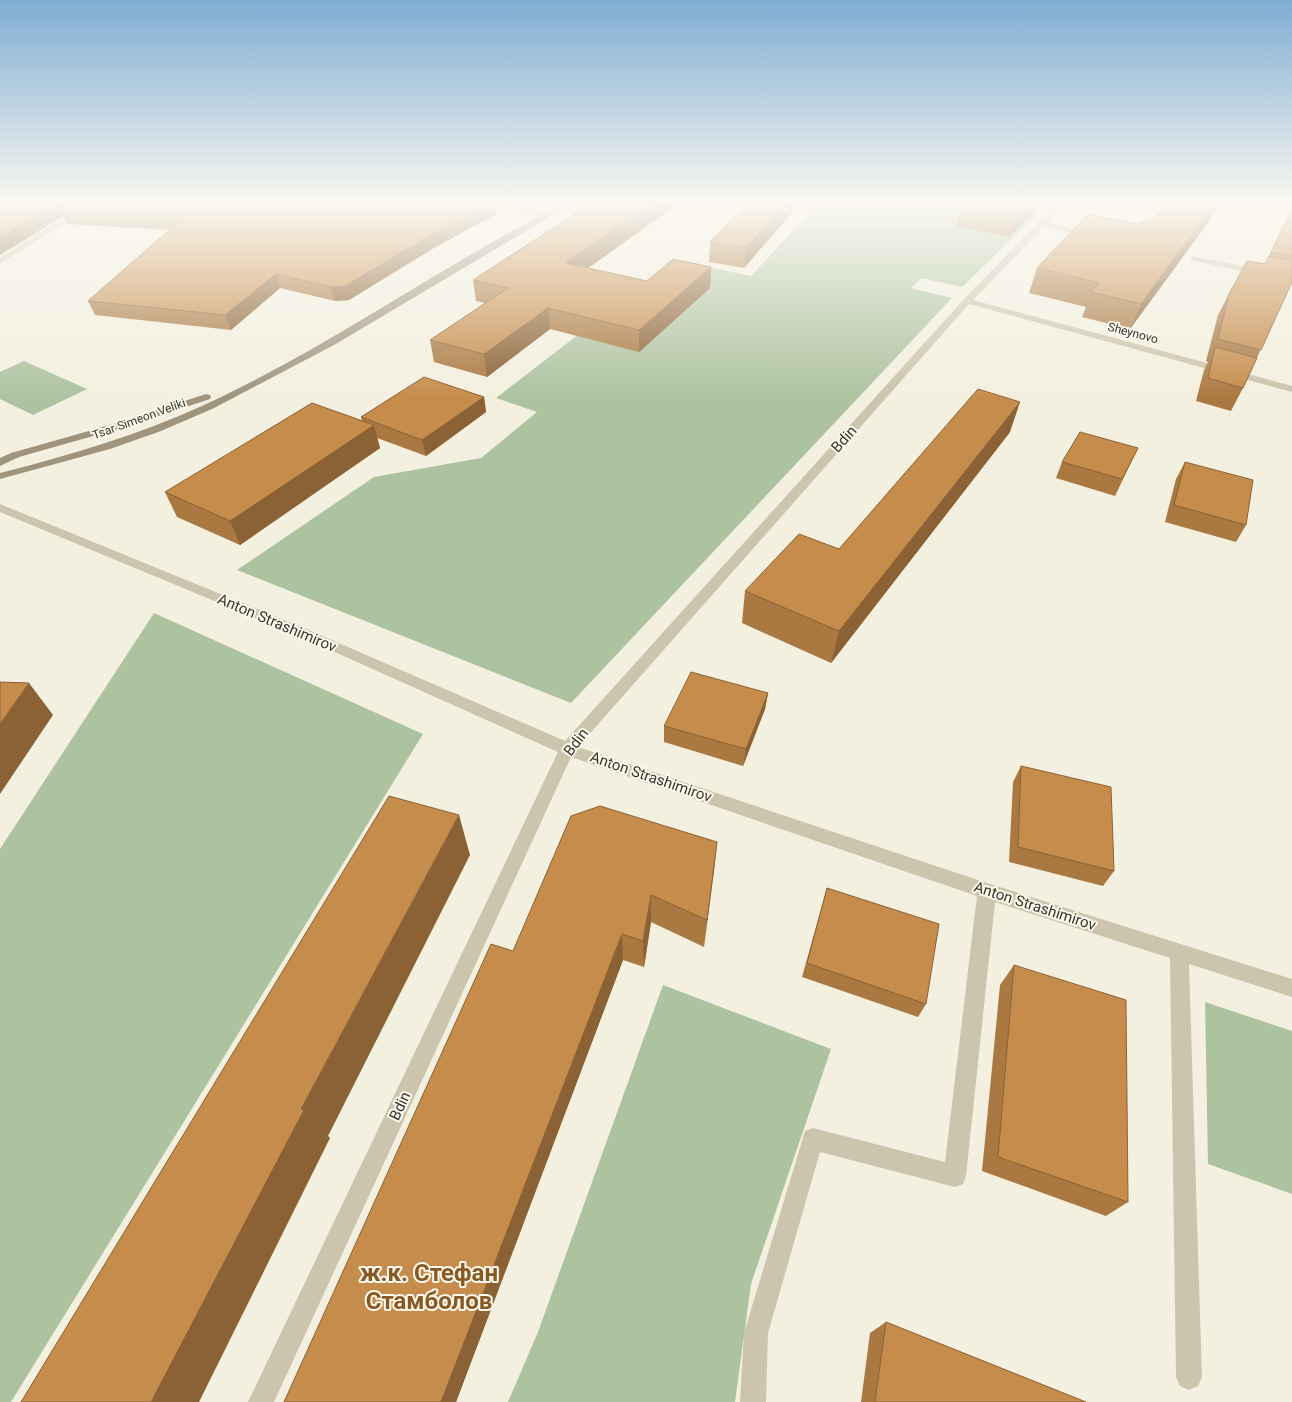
<svg xmlns="http://www.w3.org/2000/svg" width="1292" height="1402" viewBox="0 0 1292 1402" font-family="Roboto,sans-serif">
<style>
.green{fill:#adc3a0}
.lines{fill:none;stroke-linecap:round;stroke-linejoin:round}
.street{fill:#ccc4ac;fill-rule:evenodd}
.secondary{fill:#a0947d;fill-rule:evenodd}
.wall{fill:#aa7841}
.shaded-wall{fill:#8b6235}
.building{fill:#c68c4c;stroke:#8b6235}
.labels{text-anchor:middle;stroke-width:4;stroke-linejoin:round;paint-order:stroke}
.far-street-label{font-size:12px;fill:#3a342b;stroke:#fbf8ed}
.street-label{font-size:15px;fill:#3a342b;stroke:#fbf8ed}
.near-district-label{font-size:24px;font-weight:bold;fill:#895923;stroke:#fbf8ed}
</style>
<rect width="100%" height="100%" fill="#f3f0e0"/>
<!-- green -->
<g class="green">
<path d="M 796,202 L 1031,202 L 1044,208 L 962,287 L 922,278 L 911,288 L 952,298 L 571,703 L 237,570 L 374,477 L 481,458 L 537,412 L 496,398 L 675,260 L 751,276 L 808,215 Z"/>
<path d="M 24,361 L 87,389 L 33,415 L 0,399 L 0,372 Z"/>
<path d="M 154,613 L 423,734 L 11,1402 L 0,1402 L 0,849 Z"/>
<path d="M 663,985 L 831,1049 L 751,1284 L 735,1402 L 508,1402 L 538,1332 Z"/>
<path d="M 1205,1002 L 1292,1031 L 1292,1194 L 1208,1164 Z"/>
</g>
<g class="lines">
<!-- street -->
<g class="street">
<path d="M 88,202 L 97,202 L 0,264 L 0,258 Z"/>
<path d="M 1063,202 L 1072,202 L 1048,223 L 1093,233 L 1093,237 L 1044,227 L 973,300 L 1292,386 L 1292,392 L 969,304 L 578,747 L 987,883 L 1292,979 L 1292,997 L 1189,964 L 1202,1377 L 1198,1386 L 1189,1390 L 1180,1386 L 1176,1377 L 1170,958 L 995,902 L 966,1176 L 963,1184 L 955,1187 L 820,1152 L 768,1333 L 766,1402 L 740,1402 L 744,1333 L 805,1131 L 813,1128 L 945,1162 L 977,896 L 571,757 L 274,1402 L 248,1402 L 558,752 L 301,637 L 0,512 L 0,504 L 311,631 L 565,741 L 964,299 L 1053,208 Z"/>
<path d="M 473,207 L 547,212 L 551,214 L 547,216 L 476,211 L 472,209 Z"/>
<path d="M 1191,256 L 1292,276 L 1292,282 L 1191,260 Z"/>
</g>
<!-- secondary -->
<g class="secondary">
<path d="M 566,202 L 575,202 L 334,345 L 212,409 L 161,431 L 110,449 L 0,479 L 0,473 C 70,455 139,435 204,405 C 330,347 442,265 566,202 Z"/>
<path d="M 206,394 L 210,395 L 211,397 L 210,399 L 125,427 L 19,457 L 0,466 L 0,458 L 11,453 L 117,423 Z"/>
</g>
</g>
<!-- wall -->
<g class="wall">
<path d="M 0,202 L 518,202 L 508,208 L 495,207 L 496,214 L 432,249 L 349,300 L 335,301 L 280,288 L 231,330 L 95,315 L 88,301 L 169,230 L 67,224 L 63,216 L 15,246 Z"/>
<path d="M 801,202 L 744,268 L 709,262 L 710,242 Z"/>
<path d="M 966,202 L 1039,202 L 1037,209 L 1009,237 L 956,226 L 961,206 Z"/>
<path d="M 1223,202 L 1130,329 L 1082,317 L 1086,307 L 1029,293 L 1037,268 L 1138,224 L 1150,222 Z"/>
<path d="M 1292,207 L 1292,282 L 1243,388 L 1231,411 L 1196,401 L 1204,370 L 1208,362 L 1206,361 L 1218,315 L 1229,294 L 1265,264 Z"/>
<path d="M 711,267 L 710,288 L 639,352 L 550,329 L 487,377 L 434,362 L 430,340 L 485,303 L 476,301 L 473,280 L 588,268 L 647,281 Z"/>
<path d="M 484,397 L 486,412 L 426,456 L 377,438 L 380,448 L 240,545 L 177,517 L 165,492 L 362,421 L 361,417 Z"/>
<path d="M 1010,432 L 831,663 L 742,623 L 745,591 L 839,549 Z"/>
<path d="M 1138,448 L 1115,496 L 1056,478 L 1062,462 Z"/>
<path d="M 1185,462 L 1246,525 L 1236,542 L 1165,522 L 1176,479 Z"/>
<path d="M 768,693 L 765,709 L 743,766 L 664,742 L 664,726 Z"/>
<path d="M 1021,766 L 1114,871 L 1103,886 L 1009,862 L 1013,782 Z"/>
<path d="M 717,842 L 704,947 L 651,922 L 644,967 L 623,960 L 456,1402 L 284,1402 L 513,951 Z"/>
<path d="M 827,888 L 926,1004 L 918,1017 L 802,977 Z"/>
<path d="M 1014,965 L 1128,1202 L 1106,1216 L 982,1171 L 1000,985 Z"/>
<path d="M 886,1322 L 1086,1402 L 861,1402 L 870,1333 Z"/>
</g>
<!-- shaded-wall -->
<g class="shaded-wall">
<path d="M 59,202 L 85,202 L 61,211 L 63,216 L 0,255 L 0,238 Z"/>
<path d="M 494,202 L 496,214 L 432,249 L 349,300 L 335,301 L 331,287 Z"/>
<path d="M 508,202 L 518,202 L 508,208 Z"/>
<path d="M 653,202 L 681,202 L 566,284 L 565,263 Z"/>
<path d="M 787,202 L 801,202 L 744,268 L 746,248 Z"/>
<path d="M 1030,202 L 1039,202 L 1037,209 L 1009,237 L 1015,217 Z"/>
<path d="M 1216,202 L 1223,202 L 1130,329 L 1141,304 Z"/>
<path d="M 711,267 L 710,288 L 639,352 L 639,330 Z"/>
<path d="M 276,274 L 280,288 L 231,330 L 225,315 Z"/>
<path d="M 548,308 L 550,329 L 487,377 L 484,354 Z"/>
<path d="M 484,397 L 486,412 L 426,456 L 422,440 Z"/>
<path d="M 1020,402 L 1010,432 L 831,663 L 839,631 Z"/>
<path d="M 374,425 L 380,448 L 240,545 L 230,521 Z"/>
<path d="M 29,683 L 53,715 L 0,794 L 0,724 Z"/>
<path d="M 768,693 L 765,709 L 743,766 L 746,749 Z"/>
<path d="M 459,815 L 470,855 L 328,1136 L 330,1138 L 199,1402 L 151,1402 L 301,1109 Z"/>
<path d="M 717,842 L 714,871 L 704,947 L 707,920 Z"/>
<path d="M 651,895 L 651,922 L 644,967 L 643,941 Z"/>
<path d="M 622,934 L 623,960 L 456,1402 L 441,1402 Z"/>
</g>
<!-- building -->
<g class="building">
<path d="M 0,202 L 59,202 L 0,238 Z"/>
<path d="M 75,202 L 494,202 L 429,236 L 345,286 L 331,287 L 276,274 L 225,315 L 88,301 L 183,218 L 61,211 Z"/>
<path d="M 593,202 L 653,202 L 565,263 L 647,281 L 673,259 L 711,267 L 639,330 L 548,308 L 484,354 L 430,340 L 508,288 L 473,280 Z"/>
<path d="M 749,202 L 787,202 L 746,248 L 710,242 Z"/>
<path d="M 966,202 L 1030,202 L 1015,217 L 961,206 Z"/>
<path d="M 1168,202 L 1216,202 L 1141,304 L 1091,292 L 1099,283 L 1037,268 L 1088,214 L 1138,224 L 1143,221 L 1150,222 Z"/>
<path d="M 1292,208 L 1292,256 L 1271,252 Z"/>
<path d="M 1269,256 L 1292,261 L 1292,282 L 1261,350 L 1218,339 L 1229,294 L 1247,261 L 1265,264 Z"/>
<path d="M 1215,347 L 1257,358 L 1243,388 L 1208,378 Z"/>
<path d="M 424,377 L 484,397 L 422,440 L 361,417 Z"/>
<path d="M 978,389 L 1020,402 L 839,631 L 745,591 L 799,534 L 839,549 Z"/>
<path d="M 312,403 L 374,425 L 230,521 L 165,492 Z"/>
<path d="M 1080,432 L 1138,448 L 1122,479 L 1062,462 Z"/>
<path d="M 1185,462 L 1253,480 L 1246,525 L 1174,505 Z"/>
<path d="M 691,672 L 768,693 L 746,749 L 664,726 Z"/>
<path d="M 0,682 L 29,683 L 0,724 Z"/>
<path d="M 1021,766 L 1111,787 L 1114,871 L 1018,847 Z"/>
<path d="M 389,796 L 459,815 L 301,1109 L 304,1110 L 151,1402 L 21,1402 Z"/>
<path d="M 600,806 L 717,842 L 707,920 L 651,895 L 643,941 L 622,934 L 441,1402 L 284,1402 L 491,944 L 513,951 L 571,816 Z"/>
<path d="M 827,888 L 939,924 L 926,1004 L 807,963 Z"/>
<path d="M 1014,965 L 1126,1000 L 1128,1202 L 998,1157 Z"/>
<path d="M 886,1322 L 1086,1402 L 875,1402 Z"/>
</g>
<!-- sky -->
<linearGradient id="sky" x2="0" y2="1"><stop stop-color="#7eacd2"/><stop offset="0.51" stop-color="#faf8f1"/><stop offset="1" stop-color="#faf8f1" stop-opacity="0"/></linearGradient>
<rect width="1292" height="398" fill="url(#sky)"/>
<g class="labels">
<!-- far-street labels -->
<g class="far-street-label">
<text transform="translate(1133 333) rotate(15)" y="4">Sheynovo</text>
<text transform="translate(139 419) rotate(-20)" y="4">Tsar Simeon Veliki</text>
</g>
<!-- street labels -->
<g class="street-label">
<text transform="translate(844 439) rotate(-48)" y="5">Bdin</text>
<text transform="translate(277 623) rotate(23)" y="5">Anton Strashimirov</text>
<text transform="translate(576 742) rotate(-53)" y="5">Bdin</text>
<text transform="translate(651 777) rotate(19)" y="5">Anton Strashimirov</text>
<text transform="translate(1035 906) rotate(18)" y="5">Anton Strashimirov</text>
<text transform="translate(400 1106) rotate(-65)" y="5">Bdin</text>
</g>
<!-- near-district labels -->
<g class="near-district-label">
<text x="429" y="1281">ж.к. Стефан<tspan x="429" dy="28">Стамболов</tspan></text>
</g>
</g>
</svg>
